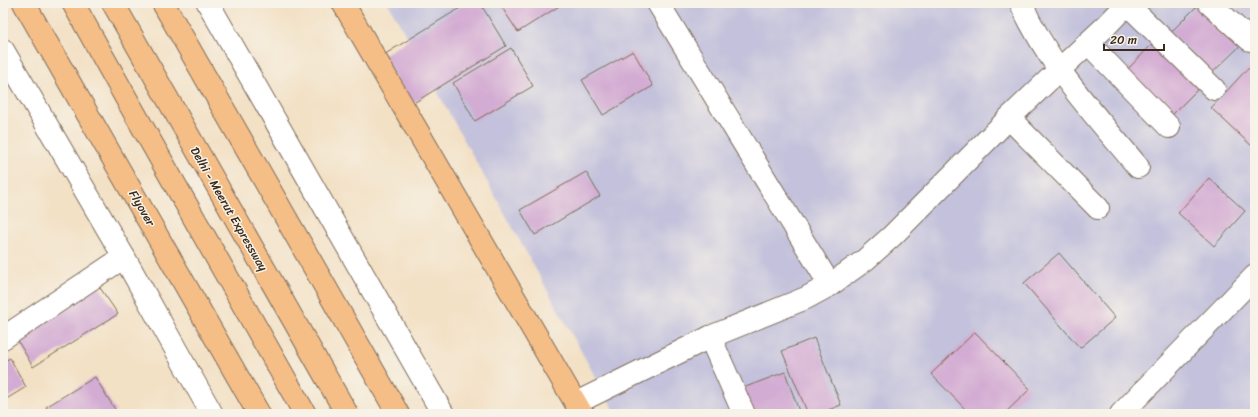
<svg xmlns="http://www.w3.org/2000/svg" width="1258" height="417" viewBox="0 0 1258 417" font-family="Sriracha,sans-serif">
<style>
.industrial{fill:#c3c1db}
.building{fill:#d3acd3}
.lines{fill:none;stroke-linecap:round;stroke-linejoin:round}
.minor-casing{stroke:#7b6a59;stroke-width:24}
.major-casing{stroke:#7b6a59;stroke-width:24}
.highway-casing{stroke:#7b6a59;stroke-width:24}
.minor{stroke:#fff;stroke-width:22}
.major{stroke:#f6be87;stroke-width:22}
.highway{stroke:#f6be87;stroke-width:22}
.labels{text-anchor:middle;stroke-width:3;stroke-linejoin:round;paint-order:stroke}
.street-label{font-size:12px;fill:#3b2a1e;stroke:#f7f3e8}
</style>
<rect width="100%" height="100%" fill="#f7f3e8"/>
<filter id="ink" filterUnits="userSpaceOnUse"><feTurbulence type="fractalNoise" baseFrequency=".025" numOctaves="2"/><feDisplacementMap in="SourceGraphic" scale="8" xChannelSelector="R" yChannelSelector="G"/><feConvolveMatrix kernelMatrix="1 2 1 2 8 2 1 2 1" color-interpolation-filters="sRGB"/></filter>
<filter id="wash" filterUnits="userSpaceOnUse"><feTurbulence type="fractalNoise" baseFrequency=".012" numOctaves="4" result="noise"/><feDisplacementMap in="SourceGraphic" scale="16" xChannelSelector="R" yChannelSelector="G"/><feGaussianBlur stdDeviation="0.9" result="paint"/><feColorMatrix in="noise" values="0 0 0 0 0 0 0 0 0 0 0 0 0 0 0 0 0 1.4 0 .05"/><feComposite in="paint" operator="in"/></filter>
<g filter="url(#wash)">
<rect width="100%" height="100%" fill="#f3e1c6"/>
<!-- industrial -->
<path class="industrial" d="M 388,3 L 1255,3 L 1255,414 L 616,414 Z"/>
<g id="blocks">
<!-- building -->
<g class="building">
<path d="M 468,3 L 480,3 L 506,46 L 412,104 L 382,56 Z"/>
<path d="M 499,3 L 564,3 L 518,32 Z"/>
<path d="M 1199,4 L 1240,46 L 1212,73 L 1171,32 Z"/>
<path d="M 1156,40 L 1202,85 L 1170,117 L 1125,72 Z"/>
<path d="M 511,48 L 533,86 L 475,121 L 453,83 Z"/>
<path d="M 633,51 L 653,86 L 603,115 L 582,80 Z"/>
<path d="M 1248,68 L 1255,75 L 1255,149 L 1211,108 Z"/>
<path d="M 586,172 L 600,196 L 535,235 L 520,210 Z"/>
<path d="M 1209,178 L 1245,211 L 1214,246 L 1178,213 Z"/>
<path d="M 1059,253 L 1115,318 L 1080,348 L 1024,283 Z"/>
<path d="M 96,282 L 118,314 L 33,367 L 15,336 Z"/>
<path d="M 975,332 L 1030,389 L 1004,414 L 970,414 L 931,374 Z"/>
<path d="M 814,338 L 841,405 L 818,414 L 808,414 L 782,351 Z"/>
<path d="M 10,358 L 26,387 L 3,401 L 3,362 Z"/>
<path d="M 785,372 L 800,414 L 752,414 L 743,388 Z"/>
<path d="M 95,377 L 116,411 L 111,414 L 51,414 L 46,407 Z"/>
</g>
</g>
</g>
<g filter="url(#ink)">
<use href="#blocks" fill-opacity="0" stroke="#7b6a59" stroke-width="1"/>
<g class="lines">
<defs>
<g id="minor">
<path d="M 208,3 L 443,414"/>
<path d="M 658,3 L 830,285"/>
<path d="M 1021,3 C 1048,65 1095,115 1138,167"/>
<path d="M 1209,3 L 1250,40"/>
<path d="M 1127,4 L 1214,89"/>
<path d="M 1088,43 L 1169,127"/>
<path d="M 3,50 L 124,257 L 212,414"/>
<path d="M 1009,118 L 1098,208"/>
<path d="M 710,337 L 744,414"/>
<path d="M 3,338 L 124,257"/>
<path d="M 576,403 L 710,337 L 806,298 L 830,285 L 865,260 L 892,236 L 1009,118 L 1059,70 L 1106,26 L 1128,3"/>
<path d="M 1121,414 L 1255,276"/>
</g>
<path id="major" d="M 343,3 L 582,414"/>
<g id="highway">
<path d="M 24,3 L 259,414"/>
<path d="M 73,3 L 126,98 L 305,414"/>
<path d="M 113,3 L 347,414"/>
<path d="M 163,3 L 398,414"/>
</g>
</defs>
<!-- minor casing -->
<use href="#minor" class="minor-casing"/>
<!-- major casing -->
<use href="#major" class="major-casing"/>
<!-- highway casing -->
<use href="#highway" class="highway-casing"/>
<!-- minor -->
<use href="#minor" class="minor"/>
<!-- major -->
<use href="#major" class="major"/>
<!-- highway -->
<use href="#highway" class="highway"/>
</g>
</g>
<g class="labels">
<!-- street labels -->
<g class="street-label">
<text transform="translate(142 208) rotate(60)" y="4">Flyover</text>
<text transform="translate(229 209) rotate(60)" y="4">Delhi - Meerut Expressway</text>
</g>
</g>
<!-- margin -->
<rect width="1258" height="417" fill="none" stroke="#f7f3e8" stroke-width="16"/>
<!-- scale -->
<path d="M1104 44v6h60v-6" fill="none" stroke="#3b2a1e" stroke-width="2"/>
<text x="1110" y="44" font-size="12" fill="#3b2a1e" stroke="#f7f3e8" stroke-width="3" paint-order="stroke">20 m</text>
</svg>
